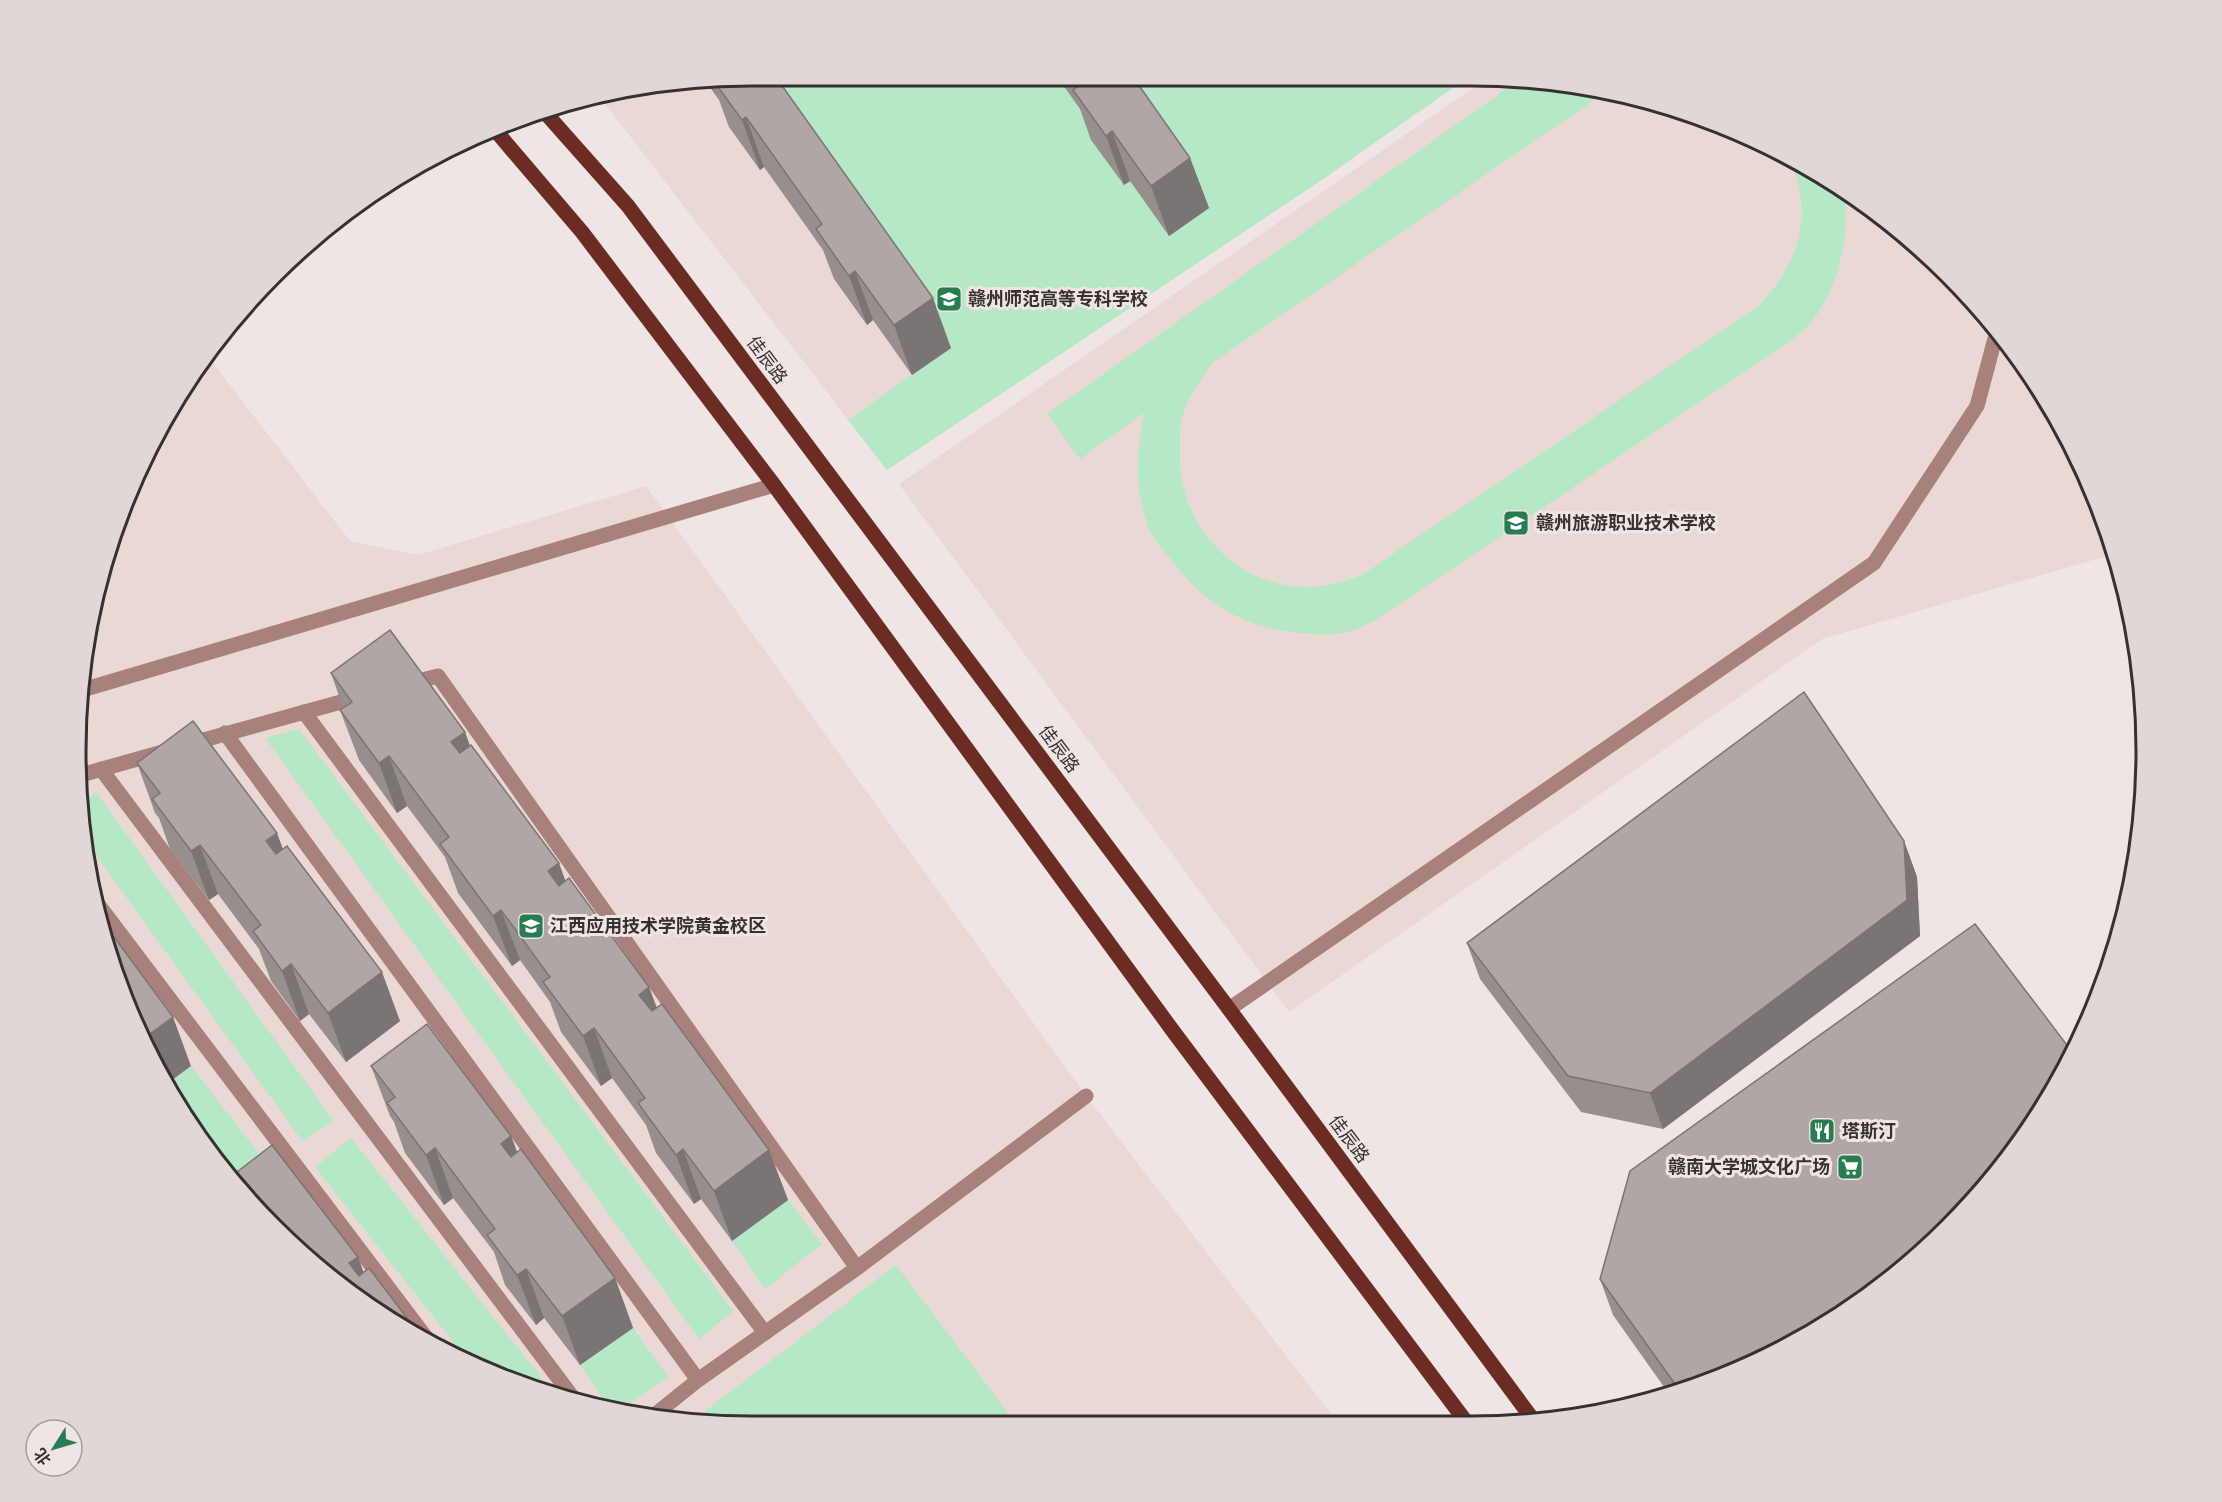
<svg xmlns="http://www.w3.org/2000/svg" width="2222" height="1502" viewBox="0 0 2222 1502" font-family="'Alegreya Sans','Noto Sans SC',sans-serif">
<style>
.built{fill:#ead8d5}
.green{fill:#b4e8c6}
.lines{fill:none;stroke-linecap:round;stroke-linejoin:round}
.minor{stroke:#a9817b;stroke-width:15}
.major{stroke:#6d2c23;stroke-width:15}
.wall{fill:#978f8e}
.shaded-wall{fill:#7b7474}
.building{fill:#b0a6a5;stroke:#7b7474;stroke-width:1.5}
.labels{text-anchor:middle;stroke-width:6;stroke-linejoin:round;paint-order:stroke}
.poi-label{font-size:18px;font-weight:bold;fill:#353130;stroke:#efe5e4;text-anchor:start}
.street-label{font-size:18px;fill:#353130;stroke:#efe5e4}
.rim{fill:none;stroke:#353130;stroke-width:3}
</style>
<rect width="100%" height="100%" fill="#efe5e4"/>
<!-- built -->
<g class="built">
<path d="M 1471,75 L 1323,179 L 887,470 L 599,96 L 662,81 Z"/>
<path d="M 1489,77 L 1603,88 L 1770,145 L 1847,189 L 1949,273 L 2033,375 L 2095,492 L 2114,554 L 1822,639 L 1289,1012 L 899,484 Z"/>
<path d="M 206,354 L 350,541 L 418,555 L 646,486 L 1086,1096 L 1341,1427 L 751,1427 L 619,1414 L 452,1357 L 340,1288 L 273,1229 L 165,1089 L 111,969 L 88,883 L 76,706 L 98,576 L 126,493 Z"/>
</g>
<!-- green -->
<g class="green">
<path d="M 1405,75 L 1413,86 L 1428,75 L 1471,75 L 1323,179 L 887,470 L 848,420 L 950,348 L 760,80 L 1058,78 L 1098,134 L 1091,140 L 1124,185 L 1130,181 L 1169,235 L 1208,208 L 1116,78 Z"/>
<path d="M 1519,80 L 1603,88 L 1613,91 L 1597,98 L 1212,363 C 1202,379 1188,396 1183,414 C 1179,425 1180,440 1180,451 C 1176,524 1238,591 1313,587 C 1330,586 1346,581 1362,575 L 1757,307 C 1800,264 1817,210 1786,154 L 1844,187 C 1850,234 1841,282 1813,320 C 1807,329 1797,335 1789,342 L 1385,614 C 1376,619 1366,625 1357,629 C 1344,634 1325,635 1311,634 C 1255,631 1212,611 1177,567 C 1167,554 1153,541 1148,526 C 1133,485 1137,454 1144,413 L 1080,459 L 1047,414 Z"/>
<path d="M 299,729 L 733,1311 L 699,1339 L 265,738 Z"/>
<path d="M 96,792 L 333,1120 L 303,1142 L 85,840 L 83,802 Z"/>
<path d="M 191,1066 L 290,1194 L 263,1215 L 165,1089 L 164,1086 Z"/>
<path d="M 351,1138 L 552,1391 L 470,1363 L 315,1167 Z"/>
<path d="M 788,1200 L 822,1244 L 765,1289 L 732,1241 Z"/>
<path d="M 896,1265 L 1019,1427 L 751,1427 L 692,1421 Z"/>
<path d="M 633,1328 L 668,1377 L 616,1413 L 612,1412 L 580,1365 Z"/>
</g>
<g class="lines">
<!-- minor -->
<g class="minor">
<path d="M 406,684 L 438,676 L 857,1268"/>
<path d="M 79,691 L 774,485"/>
<path d="M 304,712 L 765,1333"/>
<path d="M 225,733 L 698,1380"/>
<path d="M 189,744 L 359,697"/>
<path d="M 101,769 L 574,1399"/>
<path d="M 81,775 L 166,751"/>
<path d="M 91,895 L 431,1344"/>
<path d="M 1229,1009 L 1874,563 L 1977,406 L 1997,331"/>
<path d="M 652,1417 L 698,1380 L 857,1268 L 1086,1096"/>
</g>
<!-- major -->
<g class="major">
<path d="M 542,109 L 628,206 L 1229,1009 L 1534,1421"/>
<path d="M 495,130 L 582,232 L 774,485 L 1173,1031 L 1470,1427"/>
</g>
</g>
<!-- wall -->
<g class="wall">
<path d="M 1405,75 L 1428,75 L 1413,86 Z"/>
<path d="M 1133,77 L 1190,158 L 1209,208 L 1169,236 L 1130,181 L 1124,185 L 1091,140 L 1080,109 L 1058,78 Z"/>
<path d="M 778,80 L 951,348 L 912,375 L 873,320 L 867,325 L 834,279 L 823,250 L 764,167 L 760,170 L 729,127 L 719,100 L 709,86 L 707,81 Z"/>
<path d="M 2049,405 L 2067,439 L 2060,440 L 2050,412 Z"/>
<path d="M 331,673 L 470,746 L 565,881 L 649,987 L 657,1008 L 769,1150 L 788,1200 L 732,1241 L 701,1199 L 694,1204 L 656,1153 L 646,1125 L 612,1078 L 601,1086 L 561,1032 L 550,1002 L 520,960 L 512,966 L 458,893 L 445,857 L 407,806 L 397,813 L 359,760 L 340,710 L 343,708 Z"/>
<path d="M 137,763 L 283,849 L 400,1021 L 346,1062 L 309,1014 L 300,1021 L 271,981 L 259,949 L 218,894 L 209,900 L 170,849 L 159,818 L 155,813 Z"/>
<path d="M 1904,841 L 1917,877 L 1920,936 L 1663,1129 L 1581,1112 L 1480,979 L 1467,943 Z"/>
<path d="M 371,1066 L 511,1136 L 517,1152 L 615,1278 L 633,1328 L 580,1365 L 544,1318 L 536,1325 L 505,1285 L 494,1252 L 453,1198 L 444,1205 L 405,1153 L 394,1122 L 390,1116 Z"/>
<path d="M 1600,1279 L 1730,1375 L 1669,1394 L 1613,1315 Z"/>
</g>
<!-- shaded-wall -->
<g class="shaded-wall">
<path d="M 1409,75 L 1428,75 L 1413,86 Z"/>
<path d="M 746,117 L 764,167 L 760,170 L 742,120 Z"/>
<path d="M 1112,131 L 1130,181 L 1124,185 L 1106,136 Z"/>
<path d="M 1190,158 L 1209,208 L 1169,236 L 1151,186 Z"/>
<path d="M 855,271 L 873,320 L 867,325 L 849,276 Z"/>
<path d="M 933,298 L 951,348 L 912,375 L 894,325 Z"/>
<path d="M 465,732 L 483,781 L 469,792 L 451,742 Z"/>
<path d="M 389,756 L 407,806 L 397,813 L 379,763 Z"/>
<path d="M 277,833 L 295,882 L 266,841 Z"/>
<path d="M 1904,841 L 1917,877 L 1920,936 L 1663,1129 L 1650,1093 Z"/>
<path d="M 200,845 L 218,894 L 209,900 L 191,851 Z"/>
<path d="M 559,863 L 577,913 L 548,871 Z"/>
<path d="M 501,910 L 520,960 L 512,966 L 493,916 Z"/>
<path d="M 291,964 L 309,1014 L 300,1021 L 282,971 Z"/>
<path d="M 382,972 L 400,1021 L 346,1062 L 328,1013 Z"/>
<path d="M 649,987 L 667,1037 L 639,995 Z"/>
<path d="M 173,1017 L 191,1066 L 164,1086 L 143,1039 Z"/>
<path d="M 594,1028 L 612,1078 L 601,1086 L 583,1036 Z"/>
<path d="M 511,1136 L 530,1186 L 501,1144 Z"/>
<path d="M 435,1148 L 453,1198 L 444,1205 L 426,1155 Z"/>
<path d="M 683,1149 L 701,1199 L 694,1204 L 676,1155 Z"/>
<path d="M 769,1150 L 788,1200 L 732,1241 L 714,1191 Z"/>
<path d="M 358,1257 L 376,1306 L 349,1263 Z"/>
<path d="M 526,1269 L 544,1318 L 536,1325 L 517,1275 Z"/>
<path d="M 615,1278 L 633,1328 L 580,1365 L 562,1316 Z"/>
</g>
<!-- building -->
<g class="building">
<path d="M 1133,77 L 1190,158 L 1151,186 L 1112,131 L 1106,136 L 1073,90 L 1080,85 L 1075,78 Z"/>
<path d="M 713,80 L 778,80 L 933,298 L 894,325 L 855,271 L 849,276 L 816,229 L 822,224 L 746,117 L 742,120 Z"/>
<path d="M 390,630 L 465,732 L 451,742 L 460,753 L 471,745 L 559,863 L 548,871 L 559,886 L 569,878 L 649,987 L 639,995 L 652,1011 L 662,1004 L 769,1150 L 714,1191 L 683,1149 L 676,1155 L 638,1103 L 645,1098 L 594,1028 L 583,1036 L 543,982 L 550,977 L 501,910 L 493,916 L 440,844 L 449,837 L 389,756 L 379,763 L 340,710 L 352,702 L 331,673 Z"/>
<path d="M 1804,692 L 1904,841 L 1907,900 L 1650,1093 L 1568,1076 L 1467,943 Z"/>
<path d="M 193,721 L 277,833 L 266,841 L 276,854 L 287,846 L 382,972 L 328,1013 L 291,964 L 282,971 L 253,931 L 261,925 L 200,845 L 191,851 L 152,799 L 160,793 L 137,763 Z"/>
<path d="M 95,911 L 173,1017 L 143,1039 L 111,969 Z"/>
<path d="M 1975,924 L 2073,1053 L 2033,1126 L 1949,1229 L 1847,1313 L 1730,1375 L 1680,1391 L 1600,1279 L 1630,1171 Z"/>
<path d="M 427,1024 L 511,1136 L 501,1144 L 511,1157 L 521,1149 L 615,1278 L 562,1316 L 526,1269 L 517,1275 L 487,1235 L 495,1229 L 435,1148 L 426,1155 L 387,1103 L 395,1097 L 371,1066 Z"/>
<path d="M 272,1145 L 358,1257 L 349,1263 L 359,1276 L 369,1268 L 423,1339 L 340,1288 L 273,1229 L 232,1176 Z"/>
</g>
<!-- icons -->
<defs>
<symbol id="university-square" viewBox="-11 -11 22 22"><rect x="-9" y="-9" width="18" height="18" rx="4" fill="#287d50" stroke="#efe5e4"/><path d="M0-5L7-2L0 1L-7-2ZM-4 1L0 2.5L4 1V4Q0 6-4 4Z" fill="#fff"/></symbol>
<symbol id="school-square" viewBox="-11 -11 22 22"><rect x="-9" y="-9" width="18" height="18" rx="4" fill="#287d50" stroke="#efe5e4"/><path d="M0-5L7-2L0 1L-7-2ZM-4 1L0 2.5L4 1V4Q0 6-4 4Z" fill="#fff"/></symbol>
<symbol id="restaurant-square" viewBox="-11 -11 22 22"><rect x="-9" y="-9" width="18" height="18" rx="4" fill="#287d50" stroke="#efe5e4"/><path d="M-5-6h1v4h1v-4h1v4h1v-4h1v5L-1.5 .5V6h-2V.5L-5-1ZM5-6V6H3V1.5H1.5Q1.5-4 5-6Z" fill="#fff"/></symbol>
<symbol id="supermarket-square" viewBox="-11 -11 22 22"><rect x="-9" y="-9" width="18" height="18" rx="4" fill="#287d50" stroke="#efe5e4"/><path d="M-6-5.5h2.5l.6 2H6L4.5 2H-2.5L-4.4-4H-6ZM-1.5 3.2a1.3 1.3 0 1 0 .1 0ZM3 3.2a1.3 1.3 0 1 0 .1 0Z" fill="#fff"/></symbol>
</defs>
<g fill-rule="evenodd">
<use href="#university-square" x="934" y="284" width="30" height="30"/>
<use href="#school-square" x="1501" y="508" width="30" height="30"/>
<use href="#university-square" x="516" y="911" width="30" height="30"/>
<use href="#restaurant-square" x="1807" y="1116" width="30" height="30"/>
<use href="#supermarket-square" x="1835" y="1152" width="30" height="30"/>
</g>
<g class="labels">
<!-- poi labels -->
<g class="poi-label">
<text x="968" y="305">赣州师范高等专科学校</text>
<text x="1536" y="529">赣州旅游职业技术学校</text>
<text x="550" y="932">江西应用技术学院黄金校区</text>
<text x="1842" y="1137">塔斯汀</text>
<text x="1830" y="1173" text-anchor="end">赣南大学城文化广场</text>
</g>
<!-- street labels -->
<g class="street-label">
<text transform="translate(767 360) rotate(53)" y="6">佳辰路</text>
<text transform="translate(1059 749) rotate(53)" y="6">佳辰路</text>
<text transform="translate(1349 1139) rotate(53)" y="6">佳辰路</text>
</g>
</g>
<!-- crop -->
<path d="M0 0H2222V1502H0ZM751 86H1471A665 665 0 0 1 2136 751V751A665 665 0 0 1 1471 1416H751A665 665 0 0 1 86 751V751A665 665 0 0 1 751 86Z" fill="#e0d7d6" fill-rule="evenodd"/>
<path class="rim" d="M751 86H1471A665 665 0 0 1 2136 751V751A665 665 0 0 1 1471 1416H751A665 665 0 0 1 86 751V751A665 665 0 0 1 751 86Z"/>
<!-- north arrow -->
<g transform="translate(54 1448) rotate(233)"><circle r="28" fill="#efe5e4" stroke="#a59d9c" stroke-width="1.5"/>
<path d="M0-4.5L10 22L0 15L-10 22Z" fill="#287d50"/>
<text y="-9" font-size="16" font-weight="bold" text-anchor="middle" fill="#353130">北</text>
</g>
</svg>
